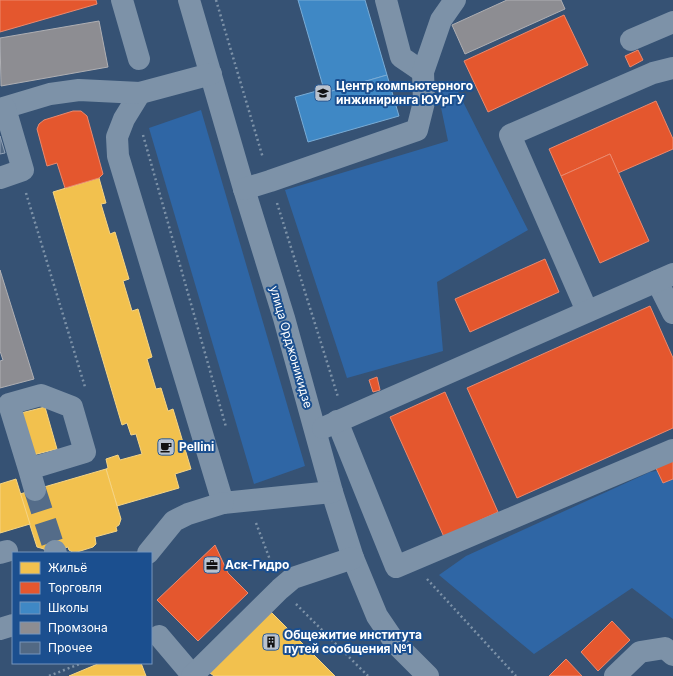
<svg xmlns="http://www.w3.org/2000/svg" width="673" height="676" viewBox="0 0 673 676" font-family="Inter,sans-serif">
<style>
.green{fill:#2f66a5}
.homes{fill:#f2c14e;stroke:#f6d483}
.shops{fill:#e4572e;stroke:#ec896d}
.schools{fill:#3f88c5;stroke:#79acd6}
.industry{fill:#8d8d92;stroke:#afafb3}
.building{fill:#526984;stroke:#92a2b6}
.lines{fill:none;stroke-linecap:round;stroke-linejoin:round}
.minor-tunnel{stroke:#546c89;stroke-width:22;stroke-dasharray:22 11;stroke-linecap:butt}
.path{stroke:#7d92a8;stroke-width:2.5;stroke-dasharray:2 3;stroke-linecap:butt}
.minor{stroke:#7d92a8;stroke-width:22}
.labels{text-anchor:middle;stroke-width:4;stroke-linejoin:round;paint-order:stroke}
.poi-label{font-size:12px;font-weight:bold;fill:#fff;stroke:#1b4f8f;text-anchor:start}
.street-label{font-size:12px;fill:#fff;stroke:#1b4f8f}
</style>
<rect width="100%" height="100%" fill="#365274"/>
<!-- green -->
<g class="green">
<path d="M 455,86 L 528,230 L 437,282 L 443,351 L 347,378 L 285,190 L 448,141 L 438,93 Z"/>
<path d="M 201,110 L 305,466 L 254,484 L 149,128 Z"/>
<path d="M 673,468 L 673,619 L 632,588 L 534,654 L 439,575 L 466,556 L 650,472 Z"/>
</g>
<!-- homes -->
<g class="homes">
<path d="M 99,178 L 106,203 L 101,204 L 110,234 L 115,232 L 129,279 L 123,281 L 132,311 L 138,309 L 152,357 L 147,359 L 156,389 L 161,388 L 168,411 L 173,409 L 191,469 L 175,474 L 179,488 L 117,506 L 106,469 L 108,468 L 106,459 L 118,455 L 120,460 L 142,454 L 136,434 L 131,435 L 127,423 L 122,425 L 53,192 Z"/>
<path d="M 45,407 L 57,449 L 33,455 L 21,413 Z"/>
<path d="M 106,469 L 121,519 L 119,525 L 116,527 L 117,531 L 95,537 L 96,544 L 93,547 L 74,553 L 69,550 L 68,547 L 47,553 L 44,549 L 37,547 L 20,494 Z"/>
<path d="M 16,479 L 30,524 L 0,533 L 0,484 Z"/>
<path d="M 271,612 L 335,676 L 214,676 L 210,673 Z"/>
<path d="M 100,663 L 141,663 L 146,676 L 69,676 Z"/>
</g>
<!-- shops -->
<g class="shops">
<path d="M 0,0 L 96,0 L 97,4 L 0,32 Z"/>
<path d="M 564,15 L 588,65 L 488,112 L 464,61 Z"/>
<path d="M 638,50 L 643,60 L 630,67 L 625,56 Z"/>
<path d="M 656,101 L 673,139 L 673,149 L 618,173 L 610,154 L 561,176 L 549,149 Z"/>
<path d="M 73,111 L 81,111 L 87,116 L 103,174 L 99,178 L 65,188 L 57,163 L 47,166 L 37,129 L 39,124 L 44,120 Z"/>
<path d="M 610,154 L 649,241 L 600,263 L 561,176 Z"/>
<path d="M 545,259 L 559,292 L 470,332 L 455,299 Z"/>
<path d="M 650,306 L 673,358 L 673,428 L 517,498 L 467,388 Z"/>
<path d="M 377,377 L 380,390 L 373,392 L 369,380 Z"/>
<path d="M 445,392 L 498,512 L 444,537 L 390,417 Z"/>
<path d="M 673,458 L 673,479 L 663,483 L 655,466 Z"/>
<path d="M 215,545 L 228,573 L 248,593 L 198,641 L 157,600 Z"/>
<path d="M 612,621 L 630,640 L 598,671 L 581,652 Z"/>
<path d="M 566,659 L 582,676 L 549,676 Z"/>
</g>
<!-- schools -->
<g class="schools">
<path d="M 298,0 L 365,0 L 387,75 L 325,93 Z"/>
<path d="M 387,75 L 399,116 L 308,142 L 295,97 L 324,89 L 325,93 Z"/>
</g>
<!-- industry -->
<g class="industry">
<path d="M 507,0 L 561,0 L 565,9 L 465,54 L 452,25 Z"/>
<path d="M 99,21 L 108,67 L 1,86 L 0,38 Z"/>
<path d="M 0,270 L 34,379 L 0,388 L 0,361 L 3,360 L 0,351 Z"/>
</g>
<!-- building -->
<path class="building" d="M 0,136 L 5,153 L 0,154 Z"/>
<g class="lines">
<!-- minor-tunnel -->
<path class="minor-tunnel" d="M 35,490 L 55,551"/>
<!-- path -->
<g class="path">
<path d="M 216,0 L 263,158"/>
<path d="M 143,135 L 226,427"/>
<path d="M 26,193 L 85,387"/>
<path d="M 277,203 L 338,397"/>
<path d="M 256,523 L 272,565"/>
<path d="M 427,579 L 516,676"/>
<path d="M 296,604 L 368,676"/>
<path d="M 49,676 L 82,663"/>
</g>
<!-- minor -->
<g class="minor">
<path d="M 122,0 L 139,59"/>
<path d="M 189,0 L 244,189 L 284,318 L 332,492 L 353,558 L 377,616 L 396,644 L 428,676"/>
<path d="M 386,0 L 401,57 L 423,72"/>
<path d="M 631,40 L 673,22"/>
<path d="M 140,93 L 124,119 L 117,137 L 118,156 L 223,503 L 332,492"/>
<path d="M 0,109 L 50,94 L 79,90 L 140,93 L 211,74"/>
<path d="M 0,178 L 23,170 L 5,108"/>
<path d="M 244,189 L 270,181 L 417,130 L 424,102 L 423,72 L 441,20 L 455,0"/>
<path d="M 657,281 L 673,313"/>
<path d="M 587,311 L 510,135 L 653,73 L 673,68"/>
<path d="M 337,421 L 396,567 L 673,450"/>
<path d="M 323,428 L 673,274"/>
<path d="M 29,469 L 9,404 L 41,395 L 72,407 L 85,452 L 29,469 L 35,490"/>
<path d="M 55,551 L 56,553"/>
<path d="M 0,553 L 7,551"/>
<path d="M 148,553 L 174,521 L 188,514 L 223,503"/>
<path d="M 0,629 L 13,625"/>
<path d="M 159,636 L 193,676"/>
<path d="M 192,676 L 280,589 L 293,578 L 353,558"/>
<path d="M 615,676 L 640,652 L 665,648 L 673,655"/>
</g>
</g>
<!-- icons -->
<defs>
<symbol id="university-square" viewBox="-11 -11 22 22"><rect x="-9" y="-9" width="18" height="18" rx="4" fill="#b9c2ce" stroke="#1b4f8f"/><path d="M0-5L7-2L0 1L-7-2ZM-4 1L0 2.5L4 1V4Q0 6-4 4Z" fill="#111"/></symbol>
<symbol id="cafe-square" viewBox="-11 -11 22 22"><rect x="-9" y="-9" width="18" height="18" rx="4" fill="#b9c2ce" stroke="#1b4f8f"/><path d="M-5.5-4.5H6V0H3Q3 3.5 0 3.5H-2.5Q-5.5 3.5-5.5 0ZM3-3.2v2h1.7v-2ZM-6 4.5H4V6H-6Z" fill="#111"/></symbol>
<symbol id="office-square" viewBox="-11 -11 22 22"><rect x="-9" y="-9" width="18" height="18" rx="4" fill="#b9c2ce" stroke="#1b4f8f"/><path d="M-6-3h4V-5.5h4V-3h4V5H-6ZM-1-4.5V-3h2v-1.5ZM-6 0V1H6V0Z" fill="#111"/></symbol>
<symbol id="building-square" viewBox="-11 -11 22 22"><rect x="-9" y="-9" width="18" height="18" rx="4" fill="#b9c2ce" stroke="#1b4f8f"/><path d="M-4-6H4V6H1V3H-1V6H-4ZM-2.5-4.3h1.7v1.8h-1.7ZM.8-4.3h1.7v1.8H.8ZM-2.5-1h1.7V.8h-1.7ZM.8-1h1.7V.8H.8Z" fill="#111"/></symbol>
</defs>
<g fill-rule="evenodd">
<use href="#university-square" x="313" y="83" width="20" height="20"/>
<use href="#cafe-square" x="156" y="437" width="20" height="20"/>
<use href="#office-square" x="202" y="555" width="20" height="20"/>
<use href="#building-square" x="261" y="632" width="20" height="20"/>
</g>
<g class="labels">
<!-- poi labels -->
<g class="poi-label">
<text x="336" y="90">Центр компьютерного<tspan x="336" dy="14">инжиниринга ЮУрГУ</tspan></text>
<text x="179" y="451">Pellini</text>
<text x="225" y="569">Аск-Гидро</text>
<text x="284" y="639">Общежитие института<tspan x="284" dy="14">путей сообщения №1</tspan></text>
</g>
<!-- street labels -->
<g class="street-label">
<text transform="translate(291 347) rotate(74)" y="4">улица Орджоникидзе</text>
</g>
</g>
<!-- legend -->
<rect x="12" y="552" width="140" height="112" fill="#1b4f8f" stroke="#7695bc"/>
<rect x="20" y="562" width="20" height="12" fill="#f2c14e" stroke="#7695bc"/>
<text x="48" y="572" font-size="12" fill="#ffffff">Жильё</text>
<rect x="20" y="582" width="20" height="12" fill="#e4572e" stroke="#7695bc"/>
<text x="48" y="592" font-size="12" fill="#ffffff">Торговля</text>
<rect x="20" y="602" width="20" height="12" fill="#3f88c5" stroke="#7695bc"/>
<text x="48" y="612" font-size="12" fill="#ffffff">Школы</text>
<rect x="20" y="622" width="20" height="12" fill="#8d8d92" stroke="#7695bc"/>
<text x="48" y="632" font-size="12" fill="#ffffff">Промзона</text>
<rect x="20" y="642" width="20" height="12" fill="#526984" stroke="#7695bc"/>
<text x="48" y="652" font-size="12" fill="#ffffff">Прочее</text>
</svg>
